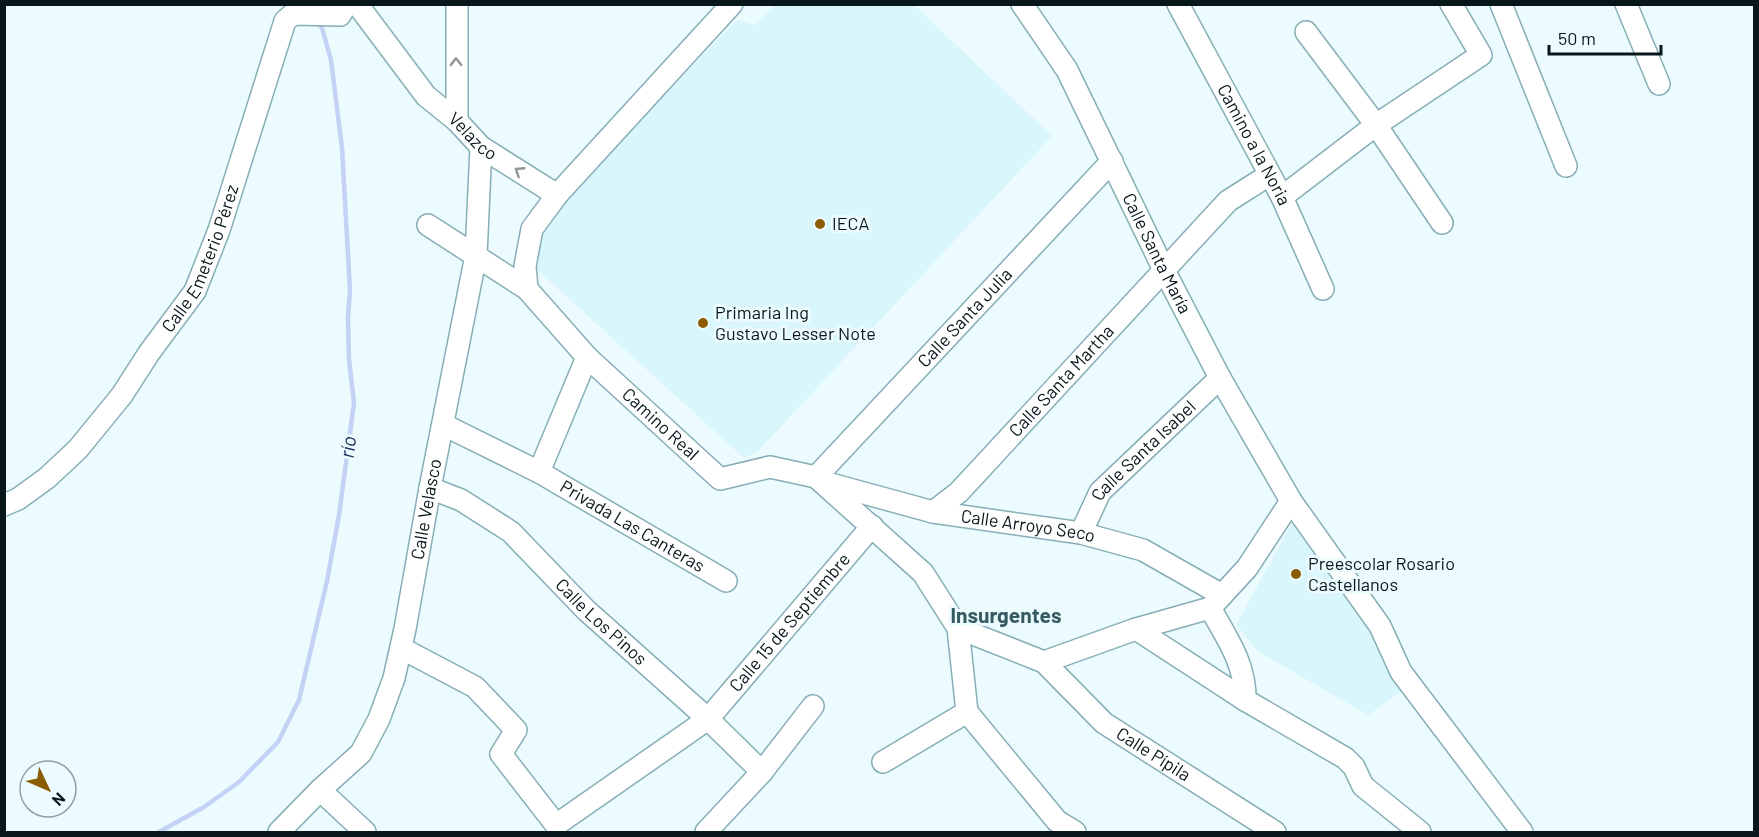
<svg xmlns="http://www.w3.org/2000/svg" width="1759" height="837" viewBox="0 0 1759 837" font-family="Barlow,sans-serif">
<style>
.built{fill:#d8f6fc}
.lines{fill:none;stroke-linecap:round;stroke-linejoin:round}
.stream{stroke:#c3d2f5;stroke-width:4.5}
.minor-casing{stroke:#87aeb6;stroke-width:24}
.minor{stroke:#fff;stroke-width:21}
.oneway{stroke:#909798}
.poi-dot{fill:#8c5c04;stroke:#ebfbfe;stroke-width:2}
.labels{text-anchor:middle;stroke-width:6;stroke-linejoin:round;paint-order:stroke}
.street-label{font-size:18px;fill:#08171a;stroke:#ebfbfe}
.poi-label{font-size:18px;fill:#08171a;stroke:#ebfbfe;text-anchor:start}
.water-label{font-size:20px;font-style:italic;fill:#243460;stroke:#ebfbfe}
.quarter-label{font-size:21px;font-weight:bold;fill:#365b62;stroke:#ebfbfe}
</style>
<rect width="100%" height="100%" fill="#ebfbfe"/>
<!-- built -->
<g class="built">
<path d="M 775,5 L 914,5 L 1052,136 L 757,452 L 744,458 L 533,266 L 537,237 L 546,217 L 737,20 L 755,25 Z"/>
<path d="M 1292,523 L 1408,687 L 1368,715 L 1259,652 L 1236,625 Z"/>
</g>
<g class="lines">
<!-- stream -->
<path class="stream" d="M 159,832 L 204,807 L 239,782 L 278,742 L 299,700 L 327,581 L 339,515 L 354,403 L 349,360 L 348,317 L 350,290 L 342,148 L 331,60 L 322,28 L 317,22"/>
<defs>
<g id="minor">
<path id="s1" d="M 357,4 L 426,96 L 457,121 L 481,147 L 557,195"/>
<path d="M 457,4 L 457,121"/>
<path id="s2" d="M 1022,4 L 1067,70 L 1164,270 L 1220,378 L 1291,501 L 1380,626 L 1401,672 L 1522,832"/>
<path id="s3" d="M 1178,4 L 1282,197 L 1323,289"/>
<path d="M 1501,4 L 1566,166"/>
<path d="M 1626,4 L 1659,84"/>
<path d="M 1306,32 L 1376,125 L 1442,223"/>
<path d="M 1282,197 L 1376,125 L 1481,55 L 1451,4"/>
<path id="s4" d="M 428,225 L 527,289 L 587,357 L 720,479 L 770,467 L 816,477 L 923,573 L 958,628 L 967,712 L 1057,821 L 1075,832"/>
<path d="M 527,289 L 525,266 L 532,229 L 557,195 L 732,4"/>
<path id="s5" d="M 444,425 L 539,472 L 726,581"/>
<path d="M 539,472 L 587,357"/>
<path id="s6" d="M 816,477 L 1112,161"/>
<path id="s7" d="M 827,483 L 933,512 L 1081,533 L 1143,550 L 1222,595"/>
<path id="s8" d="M 430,488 L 461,500 L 511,532 L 586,610 L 708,719 L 762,772"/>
<path id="s9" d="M 4,505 L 18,499 L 47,478 L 78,449 L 122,395 L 149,353 L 195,291 L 219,230 L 285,21 L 293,14 L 340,15 L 347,4"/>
<path id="s10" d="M 933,512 L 959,492 L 1228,201 L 1269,175"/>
<path id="s11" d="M 1081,533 L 1100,492 L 1220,378"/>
<path d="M 1212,606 L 1247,568 L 1291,501"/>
<path d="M 1210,608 C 1227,638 1246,665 1245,700"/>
<path d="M 958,628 L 1044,662 L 1136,629 L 1210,608"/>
<path d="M 1136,629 L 1245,700 L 1345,758 L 1354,767 L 1363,786 L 1420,832"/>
<path id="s12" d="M 401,648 L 475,687 L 516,730 L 501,754 L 556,825 L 708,719 L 872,526"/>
<path id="s13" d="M 1044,662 L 1104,723 L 1275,832"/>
<path d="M 883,762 L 967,712"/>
<path d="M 320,790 L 365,832"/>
<path id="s14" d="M 279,832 L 320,790 L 361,753 L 379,719 L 394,678 L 405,629 L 430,488 L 476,255 L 481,147"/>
<path d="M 706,832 L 762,772 L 813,706"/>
</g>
</defs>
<!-- minor casing -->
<use href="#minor" class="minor-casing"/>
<!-- minor -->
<use href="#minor" class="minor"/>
</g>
<!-- one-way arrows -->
<defs><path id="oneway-chevron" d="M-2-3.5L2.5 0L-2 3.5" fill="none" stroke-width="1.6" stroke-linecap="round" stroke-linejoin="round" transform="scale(1.5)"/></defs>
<g class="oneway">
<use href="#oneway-chevron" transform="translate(456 62) rotate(-91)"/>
<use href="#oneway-chevron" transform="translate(519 171) rotate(-147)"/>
</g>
<!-- markers -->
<g class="poi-dot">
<circle cx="820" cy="224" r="6"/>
<circle cx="703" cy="323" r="6"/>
<circle cx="1296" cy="574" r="6"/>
</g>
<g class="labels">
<!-- street labels -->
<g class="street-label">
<text dy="6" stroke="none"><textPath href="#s1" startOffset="177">Velazco</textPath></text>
<text dy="6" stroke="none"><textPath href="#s3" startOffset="160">Camino a la Noria</textPath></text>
<text dy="6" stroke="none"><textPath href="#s2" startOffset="284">Calle Santa María</textPath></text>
<text dy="6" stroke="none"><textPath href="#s9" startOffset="322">Calle Emeterio Pérez</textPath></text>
<text dy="6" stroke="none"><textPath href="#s6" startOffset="218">Calle Santa Julia</textPath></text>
<text dy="6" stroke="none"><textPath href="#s10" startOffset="184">Calle Santa Martha</textPath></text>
<text dy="6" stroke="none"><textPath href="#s4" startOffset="308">Camino Real</textPath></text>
<text dy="6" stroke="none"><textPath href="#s11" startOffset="105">Calle Santa Isabel</textPath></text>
<text dy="6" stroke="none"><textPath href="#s14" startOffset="368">Calle Velasco</textPath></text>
<text dy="6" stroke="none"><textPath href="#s5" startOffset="214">Privada Las Canteras</textPath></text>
<text dy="6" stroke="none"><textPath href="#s7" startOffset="206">Calle Arroyo Seco</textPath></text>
<text dy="6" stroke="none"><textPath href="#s8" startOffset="220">Calle Los Pinos</textPath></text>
<text dy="6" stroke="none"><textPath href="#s12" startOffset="573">Calle 15 de Septiembre</textPath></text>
<text dy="6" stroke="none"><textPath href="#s13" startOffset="144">Calle Pípila</textPath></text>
</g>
<!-- poi labels -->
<g class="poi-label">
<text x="832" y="230">IECA</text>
<text x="715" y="319">Primaria Ing<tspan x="715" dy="21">Gustavo Lesser Note</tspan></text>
<text x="1308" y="570">Preescolar Rosario<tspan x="1308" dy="21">Castellanos</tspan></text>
</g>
<!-- water labels -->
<g class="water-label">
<text transform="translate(348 447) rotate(-83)" y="7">río</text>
</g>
<!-- quarter labels -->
<g class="quarter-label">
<text x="1006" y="623">Insurgentes</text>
</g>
</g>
<!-- border -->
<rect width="1759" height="837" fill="none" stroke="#08171a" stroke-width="12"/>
<!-- north arrow -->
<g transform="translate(48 789) rotate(134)"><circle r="28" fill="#ebfbfe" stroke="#90a0a3" stroke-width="1.5"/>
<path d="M0-4.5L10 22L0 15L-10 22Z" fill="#8c5c04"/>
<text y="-9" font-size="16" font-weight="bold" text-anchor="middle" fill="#08171a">N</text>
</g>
<!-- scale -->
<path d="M1549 45v9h112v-9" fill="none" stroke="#08171a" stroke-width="3"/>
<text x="1558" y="45" font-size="18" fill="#08171a" stroke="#ebfbfe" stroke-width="4.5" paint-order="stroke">50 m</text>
</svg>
